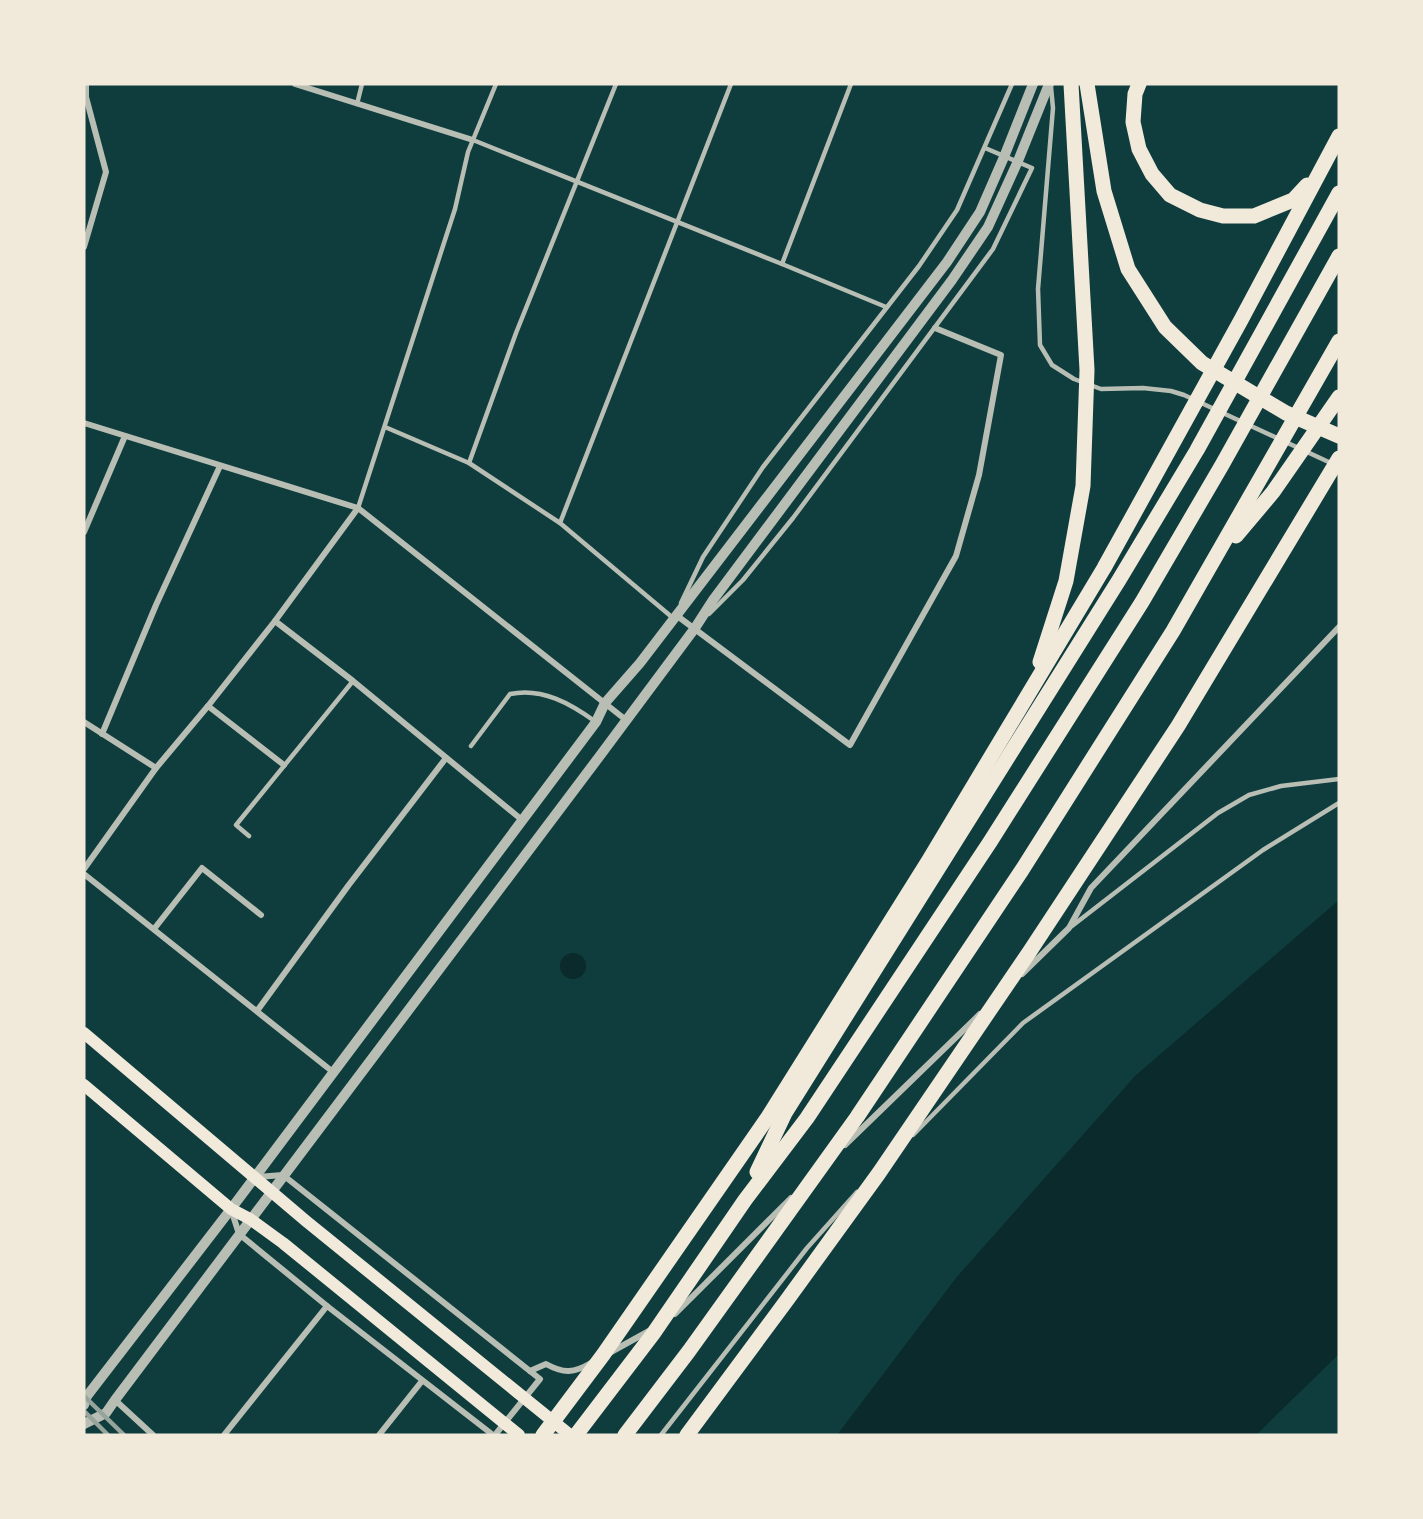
<svg xmlns="http://www.w3.org/2000/svg" width="1423" height="1519" viewBox="0 0 1423 1519" font-family="Georgia,serif">
<style>
.water{fill:#0a2a2b}
.lines{fill:none;stroke-linecap:round;stroke-linejoin:round}
.service{stroke:#b8beb3;stroke-width:4.5}
.minor{stroke:#b8beb3;stroke-width:6}
.tertiary{stroke:#b8beb3;stroke-width:10}
.secondary{stroke:#f1e9da;stroke-width:12}
.motorway{stroke:#f1e9da;stroke-width:15}
.rail{stroke:#97a49c;stroke-width:4.5}
</style>
<rect width="100%" height="100%" fill="#0f3d3e"/>
<!-- water -->
<g class="water">
<path d="M 1339,900 L 1339,1354 L 1256,1435 L 837,1435 L 956,1278 L 1135,1076 Z"/>
<circle cx="573" cy="966" r="13"/>
</g>
<g class="lines">
<!-- service -->
<g class="service">
<path d="M 1051,87 L 1053,108 L 1038,289 L 1040,345 L 1052,365 L 1074,379 L 1101,389 L 1143,388 L 1171,391 L 1184,395 L 1333,464"/>
<path d="M 357,104 L 362,84"/>
<path d="M 473,140 L 782,264 L 886,307"/>
<path d="M 782,264 L 851,84"/>
<path d="M 385,427 L 469,463 L 560,523 L 673,618"/>
<path d="M 469,463 L 516,333 L 616,84"/>
<path d="M 358,508 L 455,209 L 468,152 L 496,84"/>
<path d="M 560,523 L 731,84"/>
<path d="M 681,603 L 703,557 L 763,467 L 919,266 L 957,210 L 1012,84"/>
<path d="M 709,614 L 743,580 L 793,518 L 993,249 L 1032,168 L 985,148"/>
<path d="M 471,746 L 510,694 C 542,687 571,704 596,722"/>
<path d="M 249,836 L 236,825 L 353,681"/>
<path d="M 1072,926 L 1218,813 L 1249,795 L 1281,786 L 1339,779"/>
<path d="M 913,1135 L 1023,1023 L 1263,850 L 1339,803"/>
<path d="M 661,1435 L 807,1248 L 857,1192"/>
</g>
<!-- minor -->
<g class="minor">
<path d="M 295,84 L 473,140"/>
<path d="M 84,247 L 106,172 L 86,97 L 86,84"/>
<path d="M 84,423 L 358,508 L 626,720"/>
<path d="M 84,532 L 125,436"/>
<path d="M 676,615 L 850,745 L 956,556 L 979,475 L 1001,355 L 935,328"/>
<path d="M 275,621 L 353,681 L 522,820"/>
<path d="M 208,706 L 284,765"/>
<path d="M 84,722 L 156,768"/>
<path d="M 102,734 L 156,605 L 220,466"/>
<path d="M 84,869 L 156,768 L 208,706 L 275,621 L 358,508"/>
<path d="M 84,874 L 333,1072"/>
<path d="M 154,929 L 202,868 L 261,915"/>
<path d="M 1022,974 L 1069,928 L 1091,888 L 1339,627"/>
<path d="M 257,1011 L 348,886 L 446,758"/>
<path d="M 845,1145 L 980,1014"/>
<path d="M 257,1177 L 283,1175 L 540,1379 L 495,1435"/>
<path d="M 231,1209 L 239,1234 L 327,1306 L 493,1435"/>
<path d="M 675,1314 L 791,1198"/>
<path d="M 611,1352 L 649,1331"/>
<path d="M 530,1371 L 546,1364 C 564,1374 574,1373 591,1363"/>
<path d="M 115,1400 L 153,1435"/>
<path d="M 224,1435 L 327,1306"/>
<path d="M 379,1435 L 422,1381"/>
</g>
<!-- tertiary -->
<g class="tertiary">
<path d="M 84,1405 L 87,1396 L 231,1209 L 596,722 L 605,703 L 640,663 L 947,262 L 980,212 L 1004,157 L 1033,84"/>
<path d="M 84,1424 L 106,1413 L 115,1400 L 599,757 L 695,628 L 713,600 L 952,280 L 988,227 L 1018,161 L 1049,84"/>
</g>
<!-- secondary -->
<g class="secondary">
<path d="M 84,1033 L 306,1221 L 570,1435"/>
<path d="M 84,1085 L 231,1209 L 250,1219 L 283,1243 L 519,1435"/>
</g>
<!-- motorway -->
<g class="motorway">
<path d="M 1087,84 L 1104,191 L 1128,269 L 1165,327 L 1202,363 L 1286,413 L 1339,436"/>
<path d="M 1139,84 L 1135,94 L 1133,122 L 1139,149 L 1152,174 L 1170,195 L 1200,210 L 1223,216 L 1254,216 L 1293,200 L 1307,185"/>
<path d="M 1236,536 L 1273,492 L 1339,397"/>
<path d="M 1040,662 L 1066,581 L 1083,486 L 1087,370 L 1071,84"/>
<path d="M 757,1172 L 785,1113 L 1119,580 L 1197,450 L 1339,193"/>
<path d="M 543,1435 L 603,1355 L 768,1117 L 929,860 L 1104,568 L 1241,320 L 1339,136"/>
<path d="M 576,1435 L 653,1334 L 745,1200 L 807,1118 L 990,842 L 1142,602 L 1222,465 L 1339,256"/>
<path d="M 625,1435 L 689,1351 L 857,1117 L 1022,870 L 1173,631 L 1339,341"/>
<path d="M 687,1435 L 787,1300 L 879,1173 L 1030,951 L 1178,726 L 1339,458"/>
</g>
<!-- rail -->
<g class="rail">
<path d="M 84,1396 L 124,1435"/>
<path d="M 84,1411 L 108,1435"/>
</g>
</g>
<!-- border -->
<rect width="1423" height="1519" fill="none" stroke="#f1e9da" stroke-width="171"/>
</svg>
